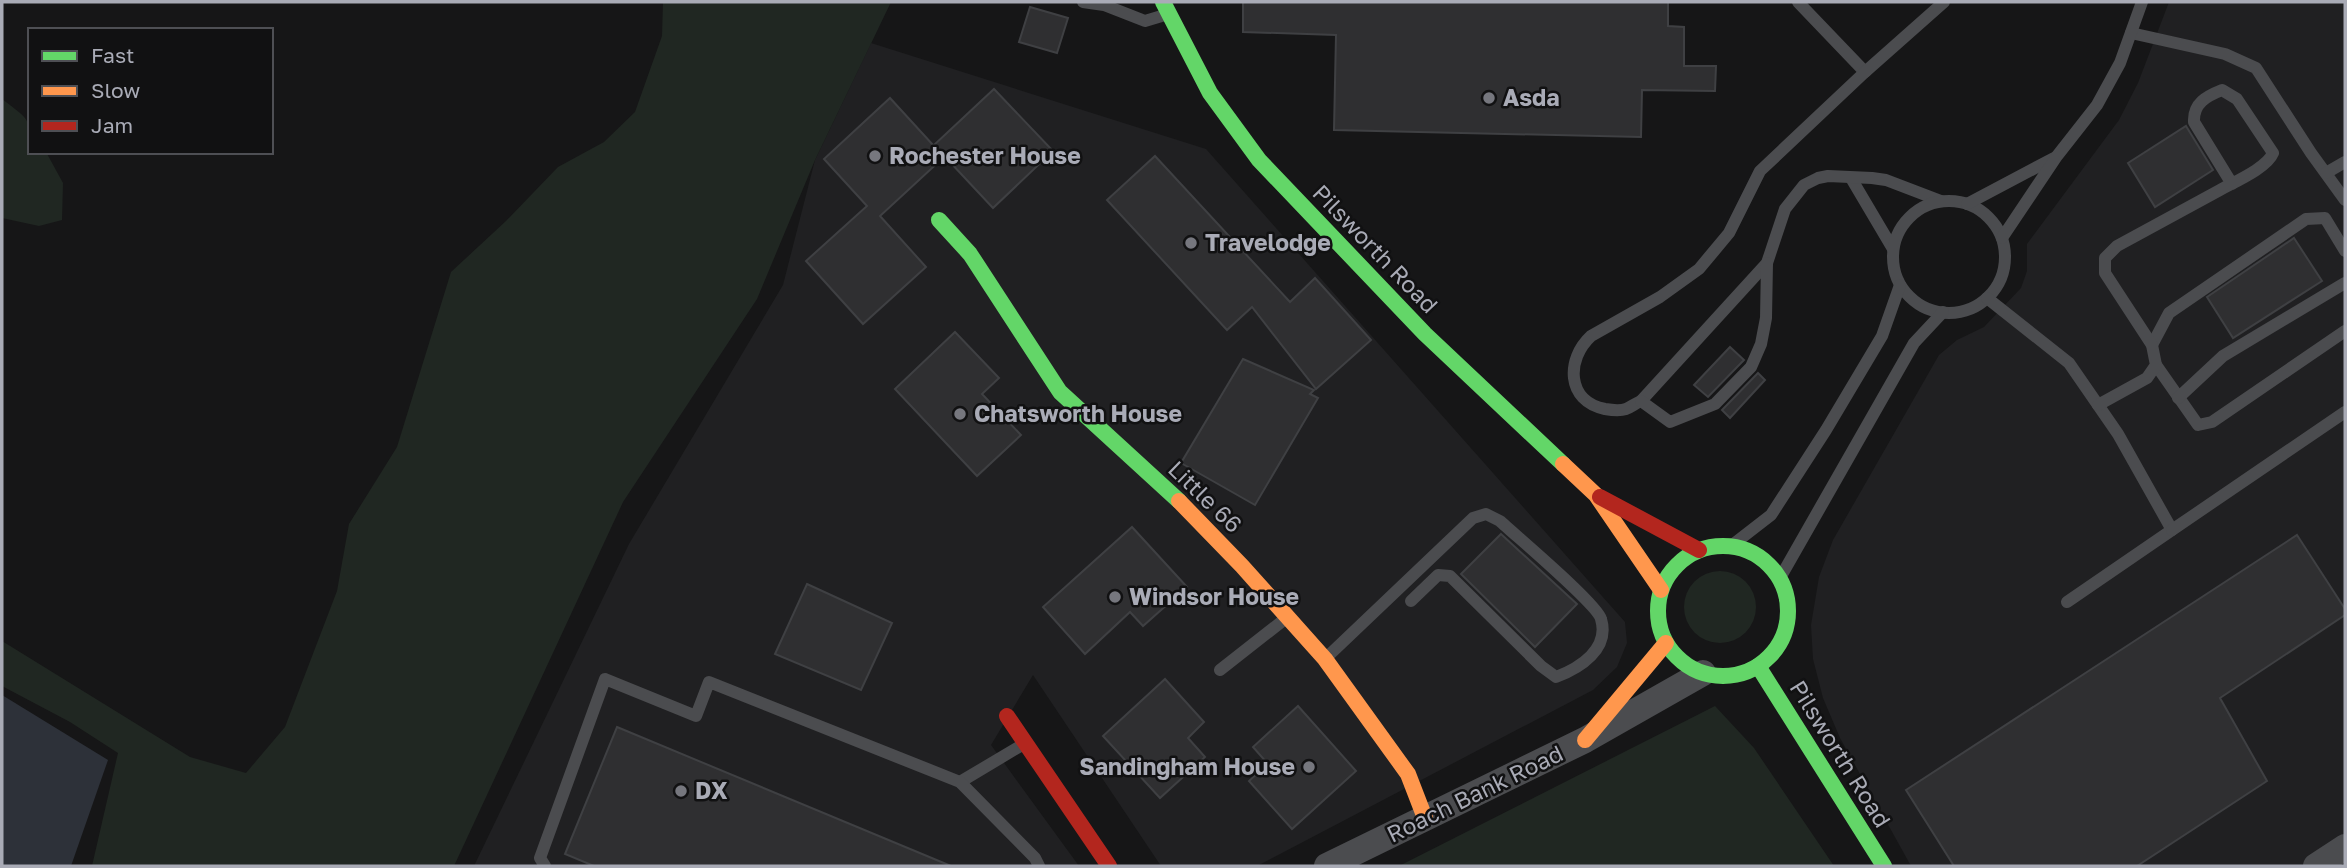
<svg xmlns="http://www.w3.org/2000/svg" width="2347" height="868" viewBox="0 0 2347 868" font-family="'Golos Text',sans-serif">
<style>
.built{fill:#202022}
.green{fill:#202722}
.water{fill:#2d3139}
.building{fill:#2f2f31;stroke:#3f4043;stroke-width:2}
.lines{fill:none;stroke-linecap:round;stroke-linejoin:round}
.lane{stroke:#4b4c4f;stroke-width:12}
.street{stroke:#4b4c4f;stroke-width:26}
.fast{stroke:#63d668;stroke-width:16}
.slow{stroke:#ff974d;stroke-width:16}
.jam{stroke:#b3261e;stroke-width:16}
.poi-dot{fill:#76777e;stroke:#111112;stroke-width:2.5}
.labels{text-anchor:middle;stroke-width:5;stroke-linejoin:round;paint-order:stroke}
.poi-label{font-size:23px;font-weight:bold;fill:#a9abb6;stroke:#111112;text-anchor:start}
.street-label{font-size:23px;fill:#a9abb6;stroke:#111112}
</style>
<rect width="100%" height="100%" fill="#161617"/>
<!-- built -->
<g class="built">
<path d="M 2169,2 L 2345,2 L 2345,866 L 1911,866 L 1840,738 L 1823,698 L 1813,659 L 1811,625 L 1819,577 L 1833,540 L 1939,355 L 1957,340 L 1984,327 L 2021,288 L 2027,271 L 2027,244 L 2119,120 L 2138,83 Z"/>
<path d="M 871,43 L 1206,149 L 1625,622 L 1627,643 L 1617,667 L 1593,690 L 1257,866 L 1161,866 L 1033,675 L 991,745 L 1079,866 L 474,866 L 629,544 L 783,285 L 815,160 Z"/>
</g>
<!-- green -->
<g class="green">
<path d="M 663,2 L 891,2 L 815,160 L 757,299 L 623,502 L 454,866 L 92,866 L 118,753 L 70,722 L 2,686 L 2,641 L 190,757 L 246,773 L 285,727 L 337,591 L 349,524 L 397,447 L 451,272 L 506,221 L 558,167 L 604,142 L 635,112 L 662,36 Z"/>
<path d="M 2,99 C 30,121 30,116 30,152 L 46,152 L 63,183 L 62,220 L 39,226 L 2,218 Z"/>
<circle cx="1720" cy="607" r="36"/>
<path d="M 1715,706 L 1754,748 L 1834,866 L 1399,866 Z"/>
</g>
<!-- water -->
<path class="water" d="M 2,695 L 108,760 L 71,866 L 2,866 Z"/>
<!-- building -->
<g class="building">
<path d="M 1243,2 L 1668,2 L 1668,26 L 1684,27 L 1684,66 L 1716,66 L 1715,91 L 1642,90 L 1641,137 L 1334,130 L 1336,35 L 1243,32 Z"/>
<path d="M 1030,7 L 1068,18 L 1057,53 L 1019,42 Z"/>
<path d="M 994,89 L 1053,151 L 993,208 L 934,145 Z"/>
<path d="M 890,98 L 944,157 L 880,216 L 926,267 L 863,324 L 806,261 L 867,206 L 824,159 Z"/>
<path d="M 2186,126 L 2213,170 L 2155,207 L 2128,163 Z"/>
<path d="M 1155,156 L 1290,302 L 1315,278 L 1371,340 L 1316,389 L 1252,307 L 1227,330 L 1107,200 Z"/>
<path d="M 2294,238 L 2322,281 L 2233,338 L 2207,297 Z"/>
<path d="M 955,332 L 999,378 L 982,394 L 1021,435 L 977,476 L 895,389 Z"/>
<path d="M 1730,347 L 1744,360 L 1708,397 L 1694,385 Z"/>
<path d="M 1243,359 L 1314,390 L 1310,394 L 1318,398 L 1255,505 L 1181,463 Z"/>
<path d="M 1758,373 L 1765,380 L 1730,418 L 1722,410 Z"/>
<path d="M 1132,527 L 1187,587 L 1143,626 L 1130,612 L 1085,654 L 1043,607 Z"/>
<path d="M 1501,534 L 1577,604 L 1535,647 L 1461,574 Z"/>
<path d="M 2297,535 L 2345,609 L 2345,615 L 2220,698 L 2267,781 L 2137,866 L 1954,866 L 1906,790 Z"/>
<path d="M 807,584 L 892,623 L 861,690 L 775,654 Z"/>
<path d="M 1165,679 L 1204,722 L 1188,738 L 1205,757 L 1160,798 L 1103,736 Z"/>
<path d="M 1298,706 L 1356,771 L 1292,829 L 1249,781 L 1268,764 L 1253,747 Z"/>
<path d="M 617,727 L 951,866 L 594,866 L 565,854 Z"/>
</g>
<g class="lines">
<!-- lane -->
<g class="lane">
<path d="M 1083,2 L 1104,5 L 1145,21 L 1165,15"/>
<path d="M 1798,2 L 1865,72"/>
<path d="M 2131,33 L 2225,54 L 2256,68 L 2311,153 L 2345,200"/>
<path d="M 2326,173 L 2345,162"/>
<path d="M 1851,178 L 1893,249"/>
<path d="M 1941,201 L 1886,180 L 1872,178 L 1828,176 L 1818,178 L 1804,185 L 1785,209 L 1767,263 L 1641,401 C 1636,403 1631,407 1626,409 C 1620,411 1611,410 1605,409 C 1566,401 1566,359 1591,336 L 1660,297 L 1699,269 L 1729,233 L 1760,171 L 1865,72 L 1944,2"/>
<circle cx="1949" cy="257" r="56"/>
<path d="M 1967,204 L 2054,158"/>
<path d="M 2002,238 L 2057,156 L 2097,105 L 2120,63 L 2142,2"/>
<path d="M 1987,298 L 2069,363 L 2118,434 L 2172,530 L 2067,602"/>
<path d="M 2152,345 L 2169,313 L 2306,219 L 2325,218 L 2345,251"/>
<path d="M 2156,365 L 2198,425 L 2212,422 L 2345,331"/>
<path d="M 2178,398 L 2223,356 L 2345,283"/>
<path d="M 1641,401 L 1670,422 L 1715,404 L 1751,367 L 1761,344 L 1766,318 L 1767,263"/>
<path d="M 2098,405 L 2147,378 L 2156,365 L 2152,345 L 2105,273 L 2105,258 L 2117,246 L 2220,190 C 2234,182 2267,168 2273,153 L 2237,99 L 2222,90 C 2207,96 2193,103 2194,122 L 2232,184"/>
<path d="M 2172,530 L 2345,412"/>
<path d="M 1731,546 L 1771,515 L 1826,430 L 1882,336 L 1900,285"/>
<path d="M 1780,578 L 1914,343 L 1943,312"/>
<path d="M 1327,657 L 1473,518 L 1486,514 L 1500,521 C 1516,536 1597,604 1601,619 C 1610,649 1580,668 1556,677 L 1541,666 L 1450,576 L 1438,575 L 1411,601"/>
<path d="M 1220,670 L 1285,619"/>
<path d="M 960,782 L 1022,745"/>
<path d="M 545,866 L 540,858 L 605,679 L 696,716 L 709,682 L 960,782 L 1035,858 L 1039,866"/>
</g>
<!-- street -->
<g class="street">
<path d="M 1327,866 L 1585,740 L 1703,673"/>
<path d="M 2316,866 L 2345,847"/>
</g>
<!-- fast -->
<g class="fast">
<path d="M 1163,2 L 1210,93 L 1259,160 L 1425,334 L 1563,464"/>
<path d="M 939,220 L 970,254 L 1060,392 L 1179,501"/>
<circle cx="1723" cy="611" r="65"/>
<path d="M 1758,666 L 1884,866"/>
</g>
<!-- slow -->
<g class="slow">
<path d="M 1563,464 L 1596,495 L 1661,590"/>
<path d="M 1179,501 L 1242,566 L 1325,659 L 1408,774 L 1425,818"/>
<path d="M 1585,740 L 1666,643"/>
</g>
<!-- jam -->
<g class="jam">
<path d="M 1600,497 L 1699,550"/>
<path d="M 1007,716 L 1109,866"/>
</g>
</g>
<!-- markers -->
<g class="poi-dot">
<circle cx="1489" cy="98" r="7"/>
<circle cx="875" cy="156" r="7"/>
<circle cx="1191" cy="243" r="7"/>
<circle cx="960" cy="414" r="7"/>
<circle cx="1115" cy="597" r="7"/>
<circle cx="1309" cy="767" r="7"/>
<circle cx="681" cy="791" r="7"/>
</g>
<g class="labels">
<!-- poi labels -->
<g class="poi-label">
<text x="1503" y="106">Asda</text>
<text x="889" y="164">Rochester House</text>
<text x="1205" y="251">Travelodge</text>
<text x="974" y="422">Chatsworth House</text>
<text x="1129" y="605">Windsor House</text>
<text x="1295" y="775" text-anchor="end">Sandingham House</text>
<text x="695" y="799">DX</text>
</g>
<!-- street labels -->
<g class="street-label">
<text transform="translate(1375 249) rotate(46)" y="8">Pilsworth Road</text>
<text transform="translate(1205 497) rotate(44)" y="8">Little 66</text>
<text transform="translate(1840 754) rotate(58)" y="8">Pilsworth Road</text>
<text transform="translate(1475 794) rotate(-26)" y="8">Roach Bank Road</text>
</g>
</g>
<!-- border -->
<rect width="2347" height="868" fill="none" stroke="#a9abb6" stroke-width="7"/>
<!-- legend -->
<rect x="28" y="28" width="245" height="126" fill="#111112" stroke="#4e4f54" stroke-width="2"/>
<rect x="42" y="51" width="35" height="10" fill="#63d668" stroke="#4e4f54" stroke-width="2"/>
<text x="91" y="63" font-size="21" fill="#a9abb6">Fast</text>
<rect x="42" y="86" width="35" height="10" fill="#ff974d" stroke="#4e4f54" stroke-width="2"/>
<text x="91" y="98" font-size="21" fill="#a9abb6">Slow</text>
<rect x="42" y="121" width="35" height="10" fill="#b3261e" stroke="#4e4f54" stroke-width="2"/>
<text x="91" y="133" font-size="21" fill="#a9abb6">Jam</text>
</svg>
